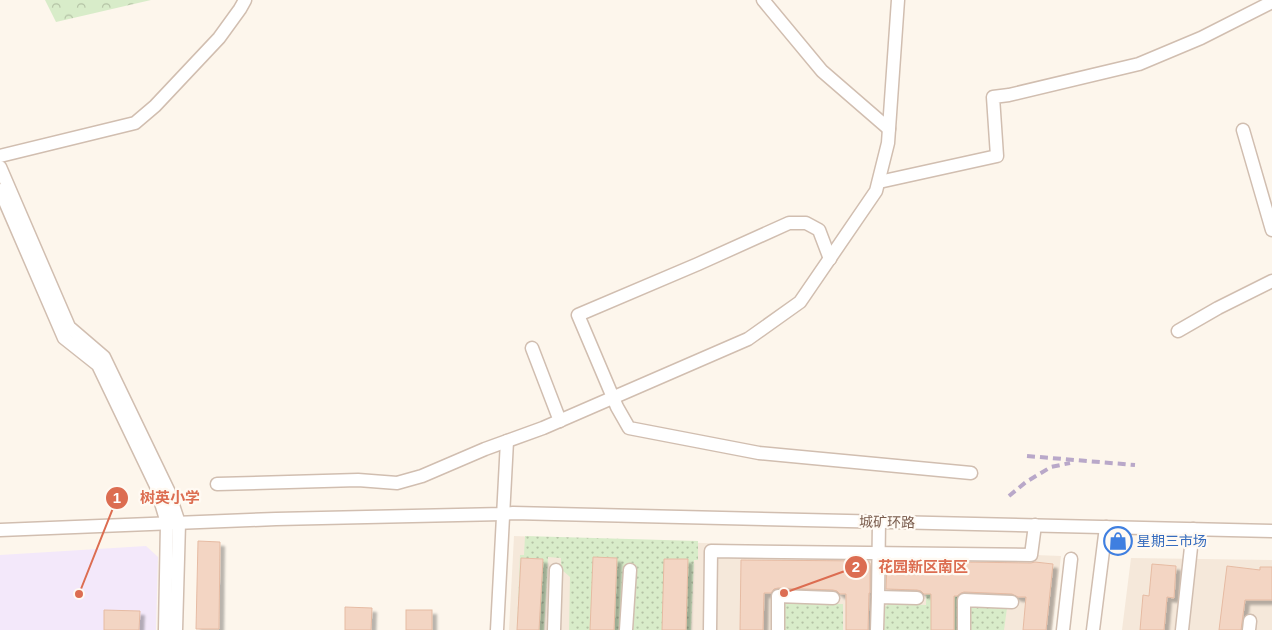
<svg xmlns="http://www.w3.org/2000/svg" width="1272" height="630" viewBox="0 0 1272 630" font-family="Helvetica,'Noto Sans SC',sans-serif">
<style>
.residential{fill:#f5e8da}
.education{fill:#f3e8fa}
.grass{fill:url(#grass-dots)}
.forest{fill:url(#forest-crowns)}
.building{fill:#f3d5c3;stroke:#e6bba3;filter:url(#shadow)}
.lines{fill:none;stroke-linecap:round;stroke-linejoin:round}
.minor-casing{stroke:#d1beb0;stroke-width:15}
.minor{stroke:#fff;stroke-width:12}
.rail{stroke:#b9a8c9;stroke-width:4;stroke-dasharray:8 5;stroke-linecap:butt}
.labels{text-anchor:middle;stroke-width:4.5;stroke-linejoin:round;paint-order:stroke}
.street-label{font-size:14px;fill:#7a5c4d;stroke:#fffaf3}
.shop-label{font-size:14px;fill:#366cbe;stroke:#fffaf3;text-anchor:start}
.leader{fill:none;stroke:#dc6d51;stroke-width:2}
.callout-dot{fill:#dc6d51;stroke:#fffaf3;stroke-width:2}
.mark-label{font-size:15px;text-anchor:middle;font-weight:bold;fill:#fff}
.callout-label{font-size:15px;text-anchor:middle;font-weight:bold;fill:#dc6d51;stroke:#fffaf3;stroke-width:4.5;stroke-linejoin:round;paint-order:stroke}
</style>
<defs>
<pattern id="grass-dots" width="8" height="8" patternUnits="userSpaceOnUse" patternTransform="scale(1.25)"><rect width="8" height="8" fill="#d8ecc9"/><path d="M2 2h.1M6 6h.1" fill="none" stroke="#b4c2a5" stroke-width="1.8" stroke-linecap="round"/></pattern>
<pattern id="forest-crowns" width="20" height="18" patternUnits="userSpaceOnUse" patternTransform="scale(1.25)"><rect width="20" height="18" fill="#d8ecc9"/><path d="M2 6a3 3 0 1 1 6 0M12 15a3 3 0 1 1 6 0" fill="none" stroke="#b4c2a5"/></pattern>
<filter id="shadow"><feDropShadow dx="4.5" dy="4.5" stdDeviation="1" flood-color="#0004"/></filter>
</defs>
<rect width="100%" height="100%" fill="#fdf6ec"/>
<!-- residential -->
<g class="residential">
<path d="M 514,536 L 1061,556 L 1052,630 L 509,630 Z"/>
<path d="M 1131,558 L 1272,560 L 1272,630 L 1122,630 Z"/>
</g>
<!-- education -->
<path class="education" d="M 146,546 L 158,557 L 156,630 L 0,630 L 0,555 Z"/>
<!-- grass -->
<g class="grass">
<path d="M 525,536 L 698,541 L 698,560 L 694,560 L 691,630 L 569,630 L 570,577 L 561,569 L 561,558 L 548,557 L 544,630 L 539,630 L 543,559 L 521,558 L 517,630 L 520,555 L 524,555 Z"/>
<path d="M 927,561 L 959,561 L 959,630 L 954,630 L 955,564 L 932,563 L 931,630 L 884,630 L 885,607 L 889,603 L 926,605 Z"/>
<rect x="785" y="604" width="58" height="26"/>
<path d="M 970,608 L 1007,608 L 1004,630 L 970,630 Z"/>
</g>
<!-- forest -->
<path class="forest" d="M 45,0 L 151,0 L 56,22 Z"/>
<!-- building -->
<g class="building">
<path d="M 198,541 L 220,542 L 219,629 L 196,629 Z"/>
<path d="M 593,557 L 617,558 L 614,630 L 590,630 Z"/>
<path d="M 521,558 L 543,559 L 539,630 L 517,630 Z"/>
<path d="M 664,559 L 688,559 L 686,630 L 662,630 Z"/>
<path d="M 741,560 L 869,561 L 869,563 L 870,563 L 870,593 L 869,593 L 868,630 L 846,630 L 846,594 L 840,594 L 837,591 L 833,590 L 778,588 L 774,589 L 771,593 L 764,593 L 763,630 L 740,630 Z"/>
<path d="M 963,562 L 1031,563 L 1035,562 L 1053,564 L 1046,630 L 1023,630 L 1026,597 L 1018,597 L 1012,594 L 964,592 L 961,593 L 957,596 L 954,596 L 954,630 L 931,630 L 931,594 L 924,594 L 921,591 L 917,590 L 886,589 L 887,563 L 963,564 Z"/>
<path d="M 1152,564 L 1176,566 L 1174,598 L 1167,597 L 1164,630 L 1140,630 L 1143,595 L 1149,596 Z"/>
<path d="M 1227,566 L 1260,570 L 1260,567 L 1272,567 L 1272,600 L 1245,600 L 1241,630 L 1219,630 Z"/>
<path d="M 345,607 L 372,608 L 371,630 L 345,630 Z"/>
<path d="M 104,610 L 140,611 L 139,630 L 104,630 Z"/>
<rect x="406" y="610" width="26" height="20"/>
</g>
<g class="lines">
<defs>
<g id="minor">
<path d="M 763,0 L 822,71 L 889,129"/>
<path d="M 1243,130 L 1272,230"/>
<path d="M 0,156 L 135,123 L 155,106 L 219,38 L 240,9 L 245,0"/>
<path d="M 0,167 L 69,327 L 104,357 L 168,490 L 179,523 L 176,630"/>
<path d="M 879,182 L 997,156 L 993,97 L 1009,95 L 1139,64 L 1201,38 L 1272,2"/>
<path d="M 0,190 L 64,338 L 98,365 L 156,486 L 167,523 L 165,630"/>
<path d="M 830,259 L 819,230 L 806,223 L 789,223 L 698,264 L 578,315 L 617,407 L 629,428 L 759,453 L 971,473"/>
<path d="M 1178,331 L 1218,308 L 1272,281"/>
<path d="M 532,348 L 560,421"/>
<path d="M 217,484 L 358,480 L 397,483 L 422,476 L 485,449 L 543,428 L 748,339 L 800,302 L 876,191 L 888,143 L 898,0"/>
<path d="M 0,530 L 276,519 L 503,514 L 513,513 L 1272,531"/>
<path d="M 878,597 L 879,521"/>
<path d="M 497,630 L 507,441"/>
<path d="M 554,630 L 556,570"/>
<path d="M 626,630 L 630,570"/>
<path d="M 710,630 L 711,551 L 1031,555 L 1035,525"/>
<path d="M 778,630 L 778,596 L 833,598"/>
<path d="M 877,630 L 878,597 L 917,598"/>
<path d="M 964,630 L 964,600 L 1012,602"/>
<path d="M 1063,630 L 1071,559"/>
<path d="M 1093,630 L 1106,527"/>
<path d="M 1182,630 L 1193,529"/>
<path d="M 1249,630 L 1250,621"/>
</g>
</defs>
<!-- minor casing -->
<use href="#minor" class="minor-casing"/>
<!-- minor -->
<use href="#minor" class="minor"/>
<!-- rail -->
<g class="rail">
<path d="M 1027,456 L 1135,465"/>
<path d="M 1009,496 L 1026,482 L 1051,467 L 1070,463"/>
</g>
</g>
<!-- icons -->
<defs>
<symbol id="shop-ring" viewBox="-11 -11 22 22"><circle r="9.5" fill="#fffaf3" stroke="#3f7fe0" stroke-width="1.5"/><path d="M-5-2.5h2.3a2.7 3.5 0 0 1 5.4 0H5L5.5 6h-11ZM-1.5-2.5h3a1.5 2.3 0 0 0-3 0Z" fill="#3f7fe0"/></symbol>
</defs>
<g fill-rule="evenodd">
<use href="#shop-ring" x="1102" y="525" width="32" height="32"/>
</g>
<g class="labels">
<!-- street labels -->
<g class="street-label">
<text transform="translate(887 522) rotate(1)" y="5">城矿环路</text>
</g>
<!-- shop labels -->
<g class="shop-label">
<text x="1137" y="546">星期三市场</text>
</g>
</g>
<!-- callouts -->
<path class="leader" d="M79 594L117 498M784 593L856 567"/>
<g class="callout-dot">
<circle cx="79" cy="594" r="5"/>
<circle cx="784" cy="593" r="5"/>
<circle cx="117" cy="498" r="12"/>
<circle cx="856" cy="567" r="12"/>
</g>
<g class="mark-label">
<text x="117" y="503">1</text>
<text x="856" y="572">2</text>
</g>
<g class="callout-label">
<text x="170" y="503">树英小学</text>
<text x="923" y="572">花园新区南区</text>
</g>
</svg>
